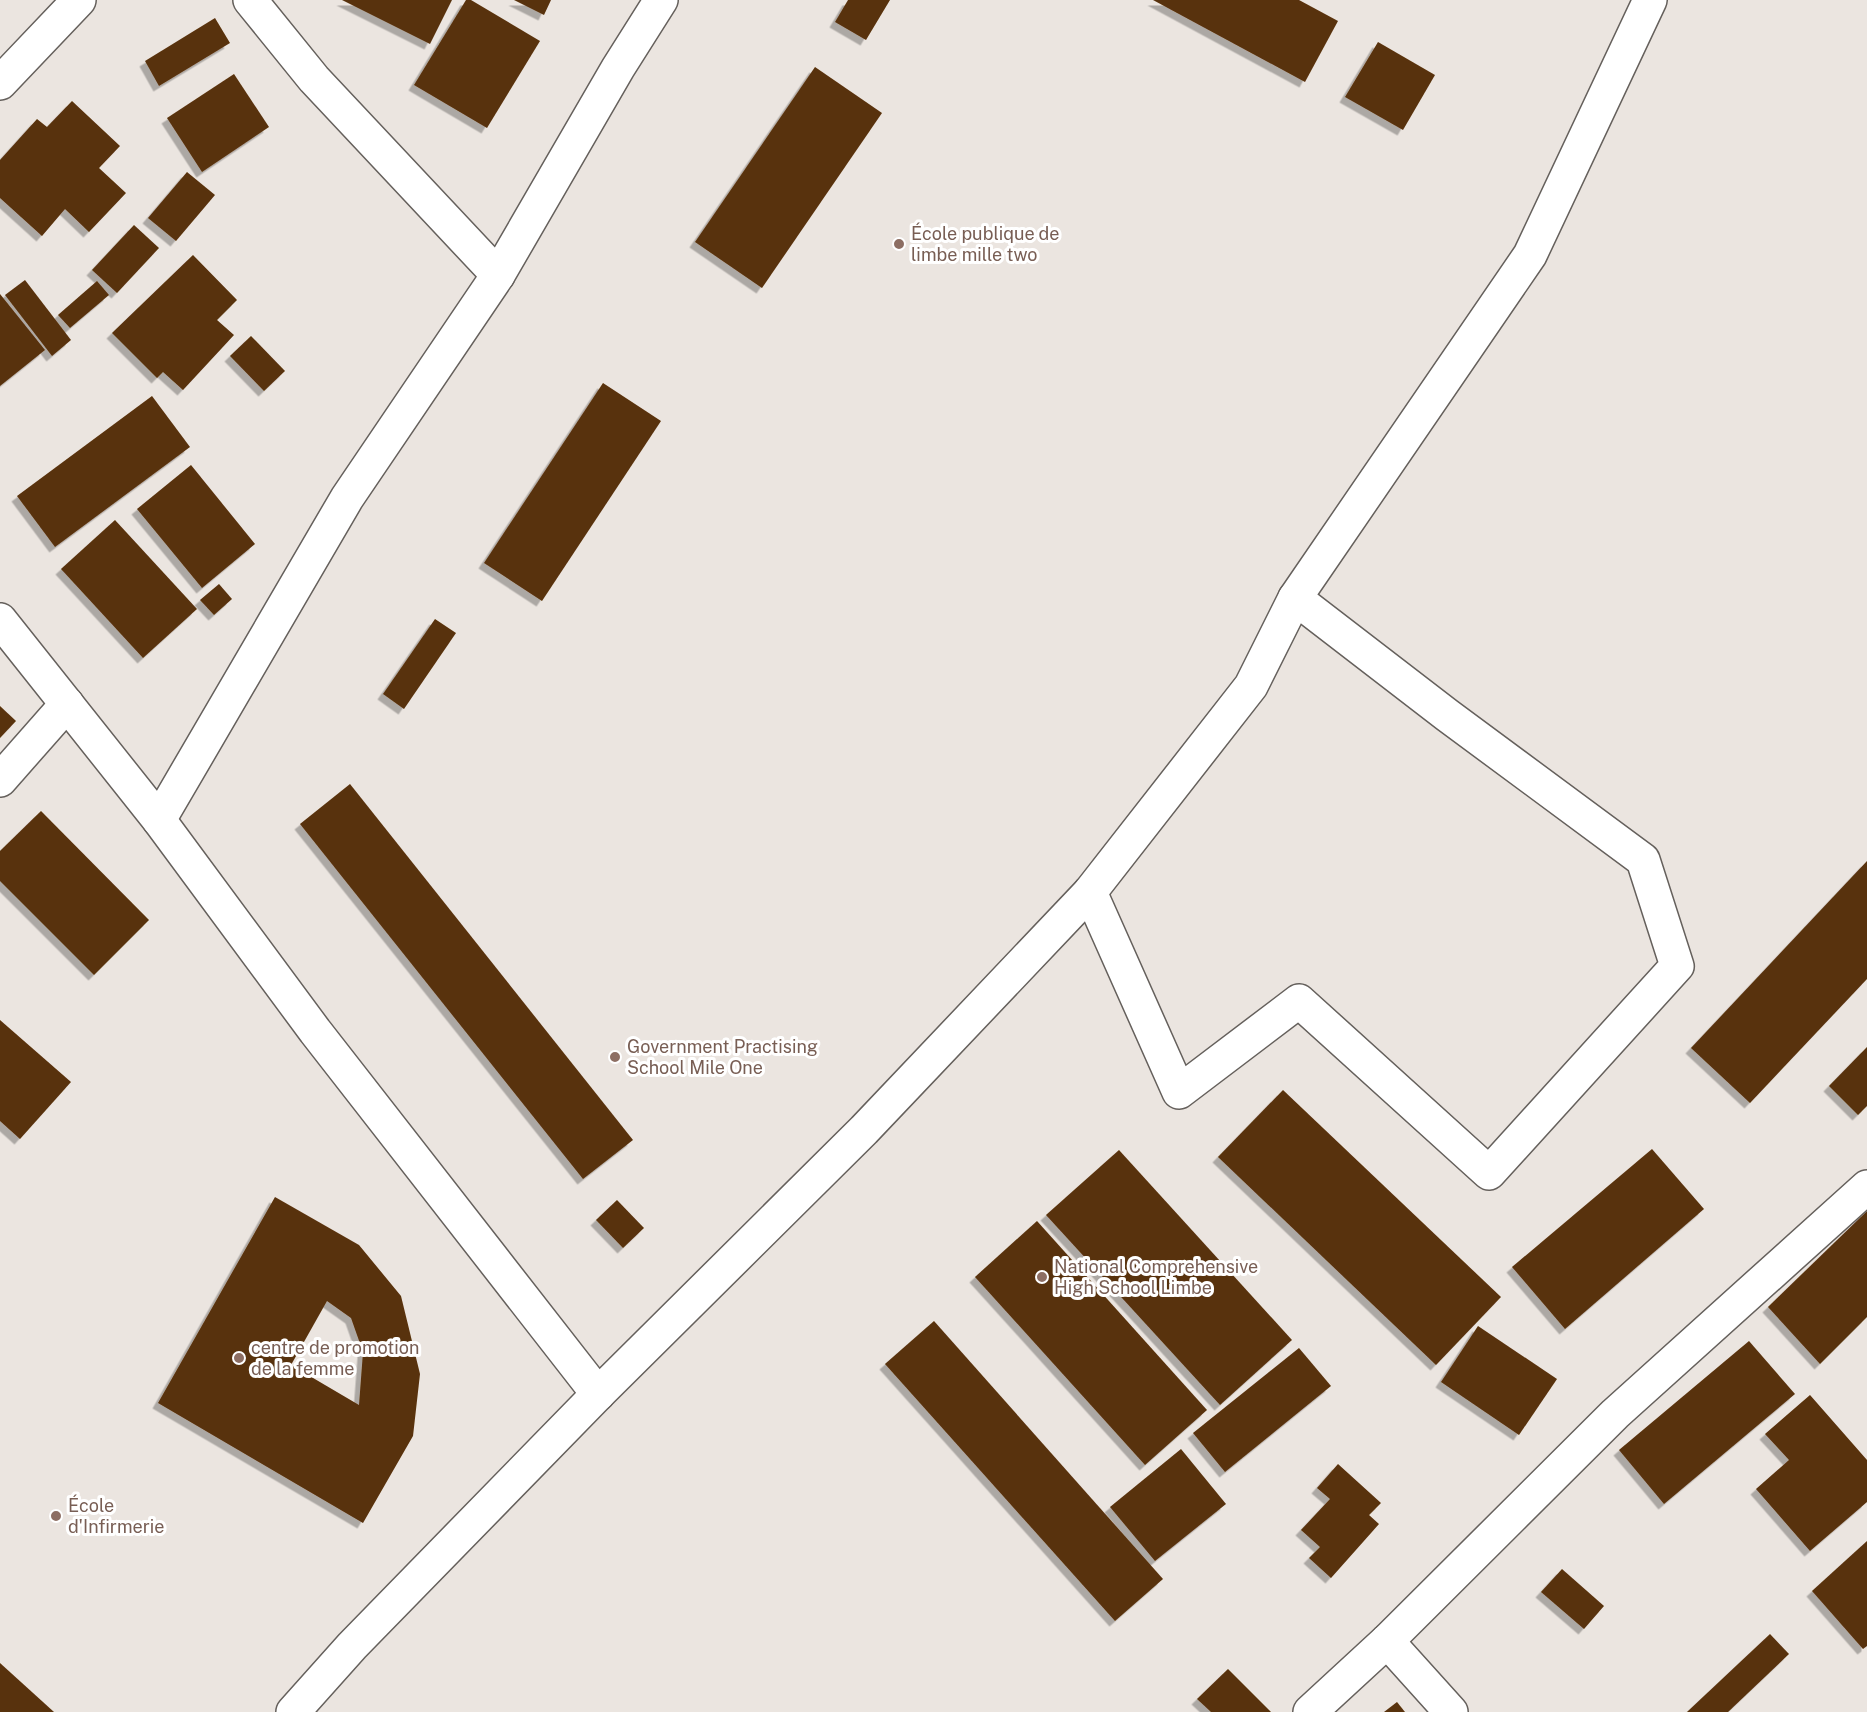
<svg xmlns="http://www.w3.org/2000/svg" width="1867" height="1712" viewBox="0 0 1867 1712" font-family="'Public Sans',sans-serif">
<style>
.building{fill:#59310a;fill-rule:evenodd;filter:url(#shadow)}
.lines{fill:none;stroke-linecap:round;stroke-linejoin:round}
.street-casing{stroke:#65605c;stroke-width:36}
.secondary-casing{stroke:#65605c;stroke-width:36}
.highway-casing{stroke:#65605c;stroke-width:36}
.street{stroke:#fff;stroke-width:33}
.secondary{stroke:#fff;stroke-width:33}
.highway{stroke:#fff;stroke-width:33}
.education-dot{fill:#8d6e63;stroke:#fff;stroke-width:2}
.labels{text-anchor:middle;stroke-width:6;stroke-linejoin:round;paint-order:stroke}
.education-label{font-size:18px;fill:#785e54;stroke:#fff;text-anchor:start}
</style>
<defs>
<filter id="shadow"><feDropShadow dx="-5.5" dy="5.5" stdDeviation="0" flood-color="#0004"/></filter>
</defs>
<rect width="100%" height="100%" fill="#ebe5e0"/>
<!-- building -->
<g class="building">
<path d="M 342,0 L 452,0 L 430,44 Z"/>
<path d="M 466,0 L 471,0 L 540,41 L 487,128 L 414,85 Z"/>
<path d="M 514,0 L 551,0 L 544,15 Z"/>
<path d="M 848,0 L 890,0 L 866,40 L 835,22 Z"/>
<path d="M 1153,0 L 1299,0 L 1338,21 L 1305,82 Z"/>
<path d="M 215,18 L 230,43 L 159,86 L 145,61 Z"/>
<path d="M 1378,42 L 1435,75 L 1403,130 L 1345,97 Z"/>
<path d="M 815,67 L 882,113 L 762,288 L 695,242 Z"/>
<path d="M 234,74 L 269,127 L 202,172 L 167,118 Z"/>
<path d="M 72,101 L 120,146 L 99,168 L 126,193 L 89,232 L 65,209 L 42,236 L 0,198 L 0,160 L 37,119 L 47,127 Z"/>
<path d="M 187,172 L 215,195 L 176,241 L 148,218 Z"/>
<path d="M 134,225 L 159,248 L 117,293 L 92,270 Z"/>
<path d="M 193,255 L 237,300 L 217,320 L 234,335 L 183,390 L 163,372 L 157,378 L 112,333 Z"/>
<path d="M 25,280 L 71,340 L 52,356 L 5,295 Z"/>
<path d="M 97,281 L 109,295 L 70,328 L 58,315 Z"/>
<path d="M 0,294 L 45,350 L 0,386 Z"/>
<path d="M 251,336 L 285,371 L 264,391 L 230,356 Z"/>
<path d="M 603,383 L 661,421 L 542,601 L 484,563 Z"/>
<path d="M 152,396 L 190,447 L 55,547 L 17,496 Z"/>
<path d="M 191,465 L 255,544 L 202,588 L 137,509 Z"/>
<path d="M 115,520 L 197,609 L 143,658 L 61,569 Z"/>
<path d="M 219,584 L 232,599 L 214,615 L 200,600 Z"/>
<path d="M 435,619 L 456,633 L 404,709 L 383,694 Z"/>
<path d="M 0,706 L 16,721 L 0,738 Z"/>
<path d="M 350,784 L 633,1140 L 583,1179 L 300,824 Z"/>
<path d="M 41,811 L 149,920 L 94,975 L 0,881 L 0,851 Z"/>
<path d="M 1867,861 L 1867,979 L 1750,1103 L 1691,1048 Z"/>
<path d="M 0,1020 L 71,1082 L 20,1139 L 0,1121 Z"/>
<path d="M 1867,1047 L 1867,1106 L 1858,1115 L 1829,1086 Z"/>
<path d="M 1283,1090 L 1501,1297 L 1436,1365 L 1218,1157 Z"/>
<path d="M 1652,1149 L 1704,1209 L 1565,1329 L 1512,1267 Z"/>
<path d="M 1119,1150 L 1292,1340 L 1220,1405 L 1046,1215 Z"/>
<path d="M 275,1197 L 359,1245 L 401,1296 L 420,1374 L 413,1436 L 363,1523 L 158,1403 ZM 327,1301 L 351,1318 L 363,1352 L 359,1405 L 291,1365 Z"/>
<path d="M 617,1200 L 644,1228 L 623,1248 L 596,1220 Z"/>
<path d="M 1867,1211 L 1867,1317 L 1820,1364 L 1768,1307 Z"/>
<path d="M 1037,1221 L 1207,1410 L 1145,1465 L 975,1277 Z"/>
<path d="M 934,1321 L 1163,1579 L 1115,1621 L 885,1364 Z"/>
<path d="M 1478,1326 L 1557,1379 L 1519,1435 L 1441,1382 Z"/>
<path d="M 1749,1341 L 1795,1394 L 1664,1504 L 1619,1450 Z"/>
<path d="M 1299,1348 L 1331,1386 L 1225,1472 L 1193,1433 Z"/>
<path d="M 1810,1395 L 1867,1460 L 1867,1502 L 1810,1551 L 1756,1489 L 1789,1460 L 1765,1434 Z"/>
<path d="M 1181,1449 L 1226,1504 L 1155,1561 L 1110,1507 Z"/>
<path d="M 1338,1464 L 1381,1503 L 1369,1515 L 1379,1524 L 1331,1578 L 1309,1558 L 1320,1547 L 1301,1530 L 1330,1499 L 1317,1488 Z"/>
<path d="M 1867,1541 L 1867,1646 L 1863,1649 L 1812,1591 Z"/>
<path d="M 1562,1569 L 1604,1606 L 1584,1629 L 1541,1592 Z"/>
<path d="M 1770,1634 L 1789,1654 L 1728,1712 L 1687,1712 Z"/>
<path d="M 0,1663 L 54,1712 L 0,1712 Z"/>
<path d="M 1228,1669 L 1271,1712 L 1211,1712 L 1197,1699 Z"/>
<path d="M 1397,1702 L 1405,1712 L 1384,1712 Z"/>
</g>
<g class="lines">
<defs>
<g id="street">
<path d="M 250,0 L 314,79 L 498,275"/>
<path d="M 0,83 L 79,0"/>
<path d="M 0,780 L 67,704"/>
<path d="M 159,820 L 347,498 L 498,275 L 618,68 L 661,0"/>
<path d="M 1090,892 L 1179,1092 L 1299,1001 L 1489,1173 L 1677,966 L 1643,860 L 1447,715 L 1295,598"/>
<path d="M 1387,1641 L 1451,1712"/>
<path d="M 1310,1712 L 1387,1641 L 1615,1414 L 1867,1187"/>
</g>
<path id="secondary" d="M 0,620 L 159,820 L 315,1031 L 598,1394"/>
<path id="highway" d="M 293,1712 L 352,1646 L 598,1394 L 864,1130 L 1090,892 L 1251,686 L 1295,598 L 1530,255 L 1650,0"/>
</defs>
<!-- street casing -->
<use href="#street" class="street-casing"/>
<!-- secondary casing -->
<use href="#secondary" class="secondary-casing"/>
<!-- highway casing -->
<use href="#highway" class="highway-casing"/>
<!-- street -->
<use href="#street" class="street"/>
<!-- secondary -->
<use href="#secondary" class="secondary"/>
<!-- highway -->
<use href="#highway" class="highway"/>
</g>
<!-- markers -->
<g class="education-dot">
<circle cx="899" cy="244" r="6"/>
<circle cx="615" cy="1057" r="6"/>
<circle cx="1042" cy="1277" r="6"/>
<circle cx="239" cy="1358" r="6"/>
<circle cx="56" cy="1516" r="6"/>
</g>
<g class="labels">
<!-- education labels -->
<g class="education-label">
<text x="911" y="240">École publique de<tspan x="911" dy="21">limbe mille two</tspan></text>
<text x="627" y="1053">Government Practising<tspan x="627" dy="21">School Mile One</tspan></text>
<text x="1054" y="1273">National Comprehensive<tspan x="1054" dy="21">High School Limbe</tspan></text>
<text x="251" y="1354">centre de promotion<tspan x="251" dy="21">de la femme</tspan></text>
<text x="68" y="1512">École<tspan x="68" dy="21">d'Infirmerie</tspan></text>
</g>
</g>
</svg>
